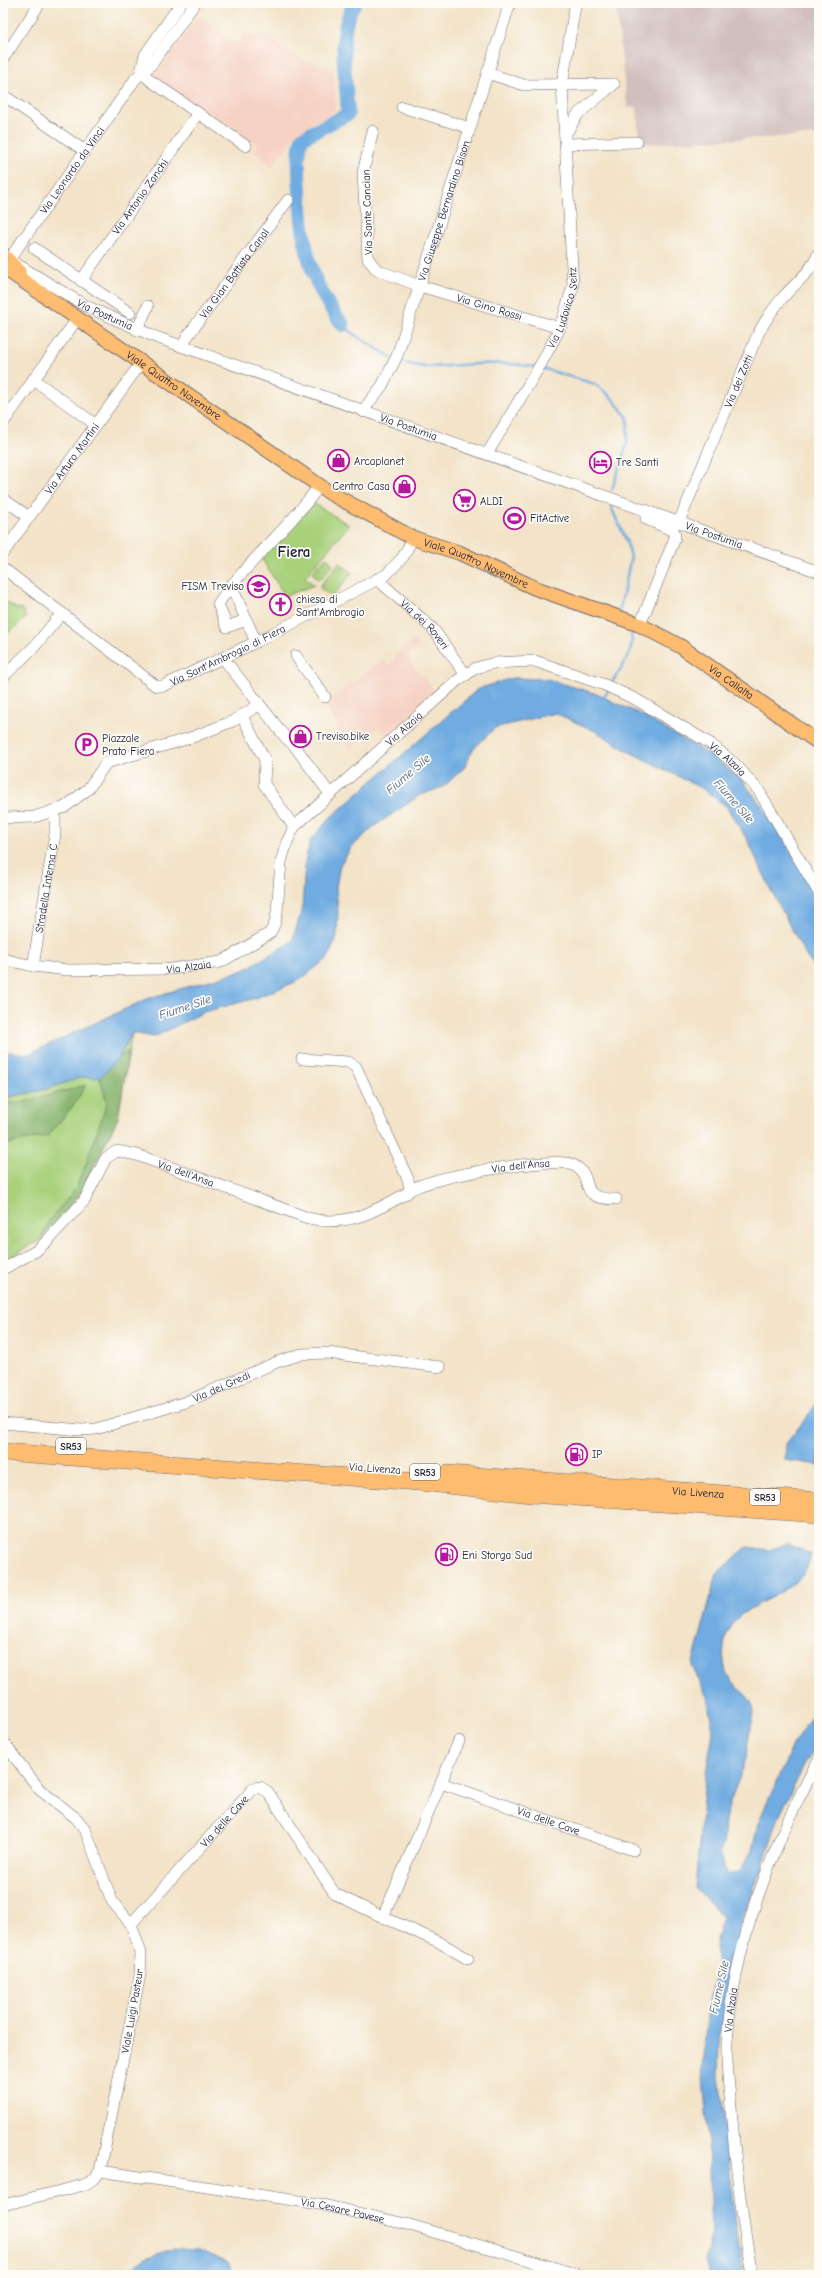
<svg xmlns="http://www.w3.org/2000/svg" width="822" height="2278" viewBox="0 0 822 2278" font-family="'Comic Neue',sans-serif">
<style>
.built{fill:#f6d2c4}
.industrial{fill:#d1bfbe}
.green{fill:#a9d17c;stroke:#667a5c}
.forest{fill:#86b36c;stroke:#546a54}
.water{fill:#70ace1;stroke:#49678e}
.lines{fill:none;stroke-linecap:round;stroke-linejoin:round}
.stream{stroke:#70ace1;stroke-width:2.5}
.river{stroke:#70ace1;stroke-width:14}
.minor-casing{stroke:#6b666c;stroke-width:12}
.major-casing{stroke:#6b666c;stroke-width:16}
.highway-casing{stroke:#6b666c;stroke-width:18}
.minor{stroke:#fff;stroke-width:11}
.major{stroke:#fdbc70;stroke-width:14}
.highway{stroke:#fdbc70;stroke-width:17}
.labels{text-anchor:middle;stroke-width:3.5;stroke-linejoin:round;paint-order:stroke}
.shield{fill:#fdfcf7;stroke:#646373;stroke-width:1}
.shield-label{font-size:10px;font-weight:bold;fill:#22223b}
.street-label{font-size:11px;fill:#22223b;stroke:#fdfcf7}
.poi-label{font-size:11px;fill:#22223b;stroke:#fdfcf7;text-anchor:start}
.water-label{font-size:12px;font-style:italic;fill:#41597d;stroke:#fdfcf7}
.district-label{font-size:15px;font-weight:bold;fill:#22223b;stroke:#fdfcf7}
</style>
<rect width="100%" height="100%" fill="#fdfcf7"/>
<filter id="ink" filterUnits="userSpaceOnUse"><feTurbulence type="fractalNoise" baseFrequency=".025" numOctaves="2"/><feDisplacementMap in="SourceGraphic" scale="8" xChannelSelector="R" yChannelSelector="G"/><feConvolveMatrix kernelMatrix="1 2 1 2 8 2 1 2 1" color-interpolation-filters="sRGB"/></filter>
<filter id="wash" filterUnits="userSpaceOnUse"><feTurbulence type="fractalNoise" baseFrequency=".012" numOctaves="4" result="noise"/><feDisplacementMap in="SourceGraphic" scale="16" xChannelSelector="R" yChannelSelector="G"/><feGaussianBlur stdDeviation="0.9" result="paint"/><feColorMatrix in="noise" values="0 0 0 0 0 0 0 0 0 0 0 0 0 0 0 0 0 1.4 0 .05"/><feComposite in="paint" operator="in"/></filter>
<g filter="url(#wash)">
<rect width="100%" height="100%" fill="#f3e3c8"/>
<!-- built -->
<g class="built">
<path d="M 198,16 L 238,44 L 245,34 L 264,35 L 302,59 L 333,70 L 336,99 L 334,111 L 305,132 L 297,142 L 298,132 L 273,166 L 252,151 L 257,144 L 254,141 L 252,144 L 155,77 Z"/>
<path d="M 414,640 L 419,647 L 408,656 L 413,666 L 436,693 L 424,701 L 387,737 L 379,727 L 350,750 L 325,704 L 383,659 L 389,665 L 396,658 L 394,656 Z"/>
</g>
<!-- industrial -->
<path class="industrial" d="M 616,3 L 819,3 L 819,135 L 639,144 L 637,107 L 627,108 Z"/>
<!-- green -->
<g class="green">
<path d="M 313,503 L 349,525 L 305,577 L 314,585 L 285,596 L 261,558 Z"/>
<path d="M 326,557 L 333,564 L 320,580 L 312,573 Z"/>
<path d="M 339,563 L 352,573 L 332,597 L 319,587 Z"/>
<path d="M 3,596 L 5,601 L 17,609 L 19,608 L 23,610 L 26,618 L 3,637 Z"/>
<path d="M 132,1033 L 118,1118 L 81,1193 L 40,1240 L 3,1261 L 3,1096 L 9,1097 L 47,1089 L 82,1076 L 90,1078 L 119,1057 Z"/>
</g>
<!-- forest -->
<g class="forest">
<path d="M 129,1051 L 118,1118 L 81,1193 L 40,1240 L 49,1221 L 76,1188 L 86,1163 L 107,1103 L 100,1078 L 119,1057 Z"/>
<path d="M 86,1085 L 76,1102 L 48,1136 L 3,1145 L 3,1103 L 21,1103 Z"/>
</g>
<!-- water -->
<g class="water">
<path d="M 512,678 L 547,679 L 594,693 L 638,713 L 710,755 L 742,780 L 772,819 L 819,901 L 819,974 L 806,956 L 770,888 L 748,841 L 726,806 L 703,789 L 626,750 L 595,731 L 555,713 L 495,728 L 473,749 L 465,767 L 443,787 L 420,795 L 397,811 L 373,827 L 352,847 L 340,865 L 336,887 L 338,912 L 337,936 L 328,958 L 300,980 L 256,998 L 204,1012 L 154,1037 L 132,1033 L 119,1057 L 100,1078 L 82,1077 L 47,1089 L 9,1097 L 3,1096 L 3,1049 L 8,1052 L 28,1054 L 149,998 L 244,970 L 292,941 L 302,910 L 305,862 L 310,841 L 330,818 L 478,689 Z"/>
<path d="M 819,1401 L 819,1465 L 785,1460 L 786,1444 Z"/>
<path d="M 787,1544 L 811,1554 C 805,1599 737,1599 727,1634 C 721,1653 722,1670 735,1685 C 744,1694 752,1698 754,1711 C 754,1719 750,1728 749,1735 C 747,1745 747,1756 744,1765 C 738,1783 730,1798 726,1816 C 723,1829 726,1840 720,1851 L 723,1868 L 729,1874 L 739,1872 L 752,1851 L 758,1823 L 793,1745 L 819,1704 L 819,1741 L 804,1766 L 778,1819 L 763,1865 L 741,1921 L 720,2039 L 719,2075 L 742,2275 L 710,2275 L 705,2261 L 711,2236 L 708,2135 L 702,2067 L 707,2016 L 717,1965 L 716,1940 L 723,1917 L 695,1887 L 705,1779 L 713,1732 L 707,1697 L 692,1666 L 717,1573 L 747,1547 L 769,1550 Z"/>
<path d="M 172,2249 L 199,2250 L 228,2263 L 234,2275 L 125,2275 L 125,2272 L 146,2258 Z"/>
</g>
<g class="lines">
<!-- stream -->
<g class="stream">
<path d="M 343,325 L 355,335 L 392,358"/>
<path d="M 398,361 C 424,371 451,365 477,364 C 496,363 518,364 536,367"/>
<path d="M 541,368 L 595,384 L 611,397 L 628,418 L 627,444 L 612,489"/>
<path d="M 611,507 L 626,540 L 631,557 L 619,613"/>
<path d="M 611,684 C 621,668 636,652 631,632"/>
<path d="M 603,700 L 608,690"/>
</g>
<!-- river -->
<path class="river" d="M 343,325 C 309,283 302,242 300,190 C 299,172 297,156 302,138 L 348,114 C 347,81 335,32 355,3"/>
</g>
</g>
<g filter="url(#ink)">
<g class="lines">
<defs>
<g id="minor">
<path d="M 3,59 L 40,3"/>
<path d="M 141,72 L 151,81 L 246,146"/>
<path d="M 141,72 L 145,55 L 181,3"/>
<path d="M 487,73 L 524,85 L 614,84"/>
<path d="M 3,95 L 85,151"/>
<path d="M 402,107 L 470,128"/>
<path id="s1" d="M 373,131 L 363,173 L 368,259 L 377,270 L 420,286 L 560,328"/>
<path d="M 565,135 L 578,114 L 614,84"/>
<path d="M 565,144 L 637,142"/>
<path d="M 34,248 L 130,313"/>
<path id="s2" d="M 13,262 L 86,306 L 153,336 L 819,572"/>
<path id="s3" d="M 7,267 L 9,260 L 136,78 L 151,65 L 195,3"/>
<path id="s4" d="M 81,281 L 198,113"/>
<path d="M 137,330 L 148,306"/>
<path id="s5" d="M 183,347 L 187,337 L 288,200"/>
<path d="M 33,379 L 96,425"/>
<path id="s6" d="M 364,412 L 367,405 L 382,386 L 397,356 L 510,3"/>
<path d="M 3,423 L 77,319"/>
<path id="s7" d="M 487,454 L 542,362 L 560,328 L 573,286 L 562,85 L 575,6"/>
<path d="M 3,499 L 29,517"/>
<path id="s8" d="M 679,522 L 758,334 C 766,319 774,307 785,295 C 797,282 813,270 819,252"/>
<path id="s9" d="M 3,553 L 141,363"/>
<path id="s10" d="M 3,568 L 156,686 L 163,686 L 256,642 L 386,575 L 403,557 L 413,538"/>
<path id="s11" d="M 377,579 L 433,629 L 466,675"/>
<path d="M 231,585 L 256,642"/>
<path d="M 246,620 L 227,627 L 218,604 C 247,561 290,528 319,486"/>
<path d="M 640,625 L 675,538 L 674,531 L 646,519 L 646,510"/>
<path d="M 296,656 L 325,697"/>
<path d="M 223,658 L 286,738 L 293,744 L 330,794"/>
<path d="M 3,677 L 35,646 L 62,613"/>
<path d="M 242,716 L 265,760 L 264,784 L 294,827"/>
<path d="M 3,818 L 34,817 L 65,807 L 88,789 L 106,763 L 193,737 L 233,721 L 259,705"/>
<path id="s12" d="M 3,959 L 33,966 L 68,970 L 171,969 L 221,962 L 270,933 L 275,923 L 277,912 L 281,862 L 287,842 L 294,827 L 458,680 L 476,668 L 494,663 L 535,661 L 605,685 L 637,700 L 711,744 L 736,765 L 759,791 L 819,893"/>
<path id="s13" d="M 33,966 L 55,834 L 55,810"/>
<path d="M 302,1059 L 348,1062 L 356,1067 L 408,1179 L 410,1189"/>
<path id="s14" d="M 3,1269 L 36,1251 L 47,1241 L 84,1201 L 106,1158 L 117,1151 L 137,1155 L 308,1218 C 346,1228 376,1211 407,1193 C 420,1177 552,1157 571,1164 C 599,1176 572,1199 616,1199"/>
<path id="s15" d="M 3,1423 L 81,1430 L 96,1429 L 186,1402 L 277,1362 L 302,1354 L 327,1353 L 440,1367"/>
<path d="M 459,1741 L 383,1917 L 439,1942 L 468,1959"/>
<path d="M 3,1742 L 40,1790 L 76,1818 L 85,1829 L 112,1901 L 131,1924 L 141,1953 L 140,1975 L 100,2171 L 95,2178 L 84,2185 L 3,2205"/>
<path id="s16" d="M 441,1783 L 633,1850"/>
<path id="s17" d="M 131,1924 L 254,1788 L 260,1787 L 268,1792 L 335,1894 L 383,1917"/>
<path id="s18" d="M 100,2171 L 319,2204 L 410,2225 L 579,2275"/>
<path id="s19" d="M 752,2275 C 742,2219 735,2164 731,2107 C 729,2087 726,2065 727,2044 C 732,1947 773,1844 819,1759"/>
</g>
<g id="major">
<path d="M 3,255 L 19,272"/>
<path id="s20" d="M 3,267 L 330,493 L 413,538 L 460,553 L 535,588 L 640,625 L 680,646 L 819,743"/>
</g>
<g id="highway">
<path d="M 3,1452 L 419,1482 L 531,1494 L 819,1514"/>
<path id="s21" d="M 448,1474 L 819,1501"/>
</g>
</defs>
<!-- minor casing -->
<use href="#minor" class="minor-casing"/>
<!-- major casing -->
<use href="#major" class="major-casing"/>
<!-- highway casing -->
<use href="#highway" class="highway-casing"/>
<!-- minor -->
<use href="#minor" class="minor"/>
<!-- major -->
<use href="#major" class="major"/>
<!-- highway -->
<use href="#highway" class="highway"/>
</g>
</g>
<!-- icons -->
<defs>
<symbol id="shop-ring" viewBox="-11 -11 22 22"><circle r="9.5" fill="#fdfcf7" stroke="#b5179e" stroke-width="1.5"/><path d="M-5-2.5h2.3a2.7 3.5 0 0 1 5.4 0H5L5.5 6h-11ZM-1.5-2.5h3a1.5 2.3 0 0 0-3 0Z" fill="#b5179e"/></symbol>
<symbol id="hotel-ring" viewBox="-11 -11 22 22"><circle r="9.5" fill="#fdfcf7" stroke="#b5179e" stroke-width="1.5"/><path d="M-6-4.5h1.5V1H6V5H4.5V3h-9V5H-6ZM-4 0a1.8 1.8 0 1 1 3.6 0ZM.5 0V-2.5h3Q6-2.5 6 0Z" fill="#b5179e"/></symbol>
<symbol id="supermarket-ring" viewBox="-11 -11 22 22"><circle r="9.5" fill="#fdfcf7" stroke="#b5179e" stroke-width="1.5"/><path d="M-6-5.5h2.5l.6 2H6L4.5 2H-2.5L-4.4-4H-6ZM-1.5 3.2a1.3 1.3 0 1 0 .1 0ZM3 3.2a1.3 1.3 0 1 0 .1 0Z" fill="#b5179e"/></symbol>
<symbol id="stadium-ring" viewBox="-11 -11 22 22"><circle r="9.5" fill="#fdfcf7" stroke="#b5179e" stroke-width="1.5"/><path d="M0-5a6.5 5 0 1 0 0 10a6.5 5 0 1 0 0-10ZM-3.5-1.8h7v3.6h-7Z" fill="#b5179e"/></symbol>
<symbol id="school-ring" viewBox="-11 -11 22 22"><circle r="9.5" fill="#fdfcf7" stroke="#b5179e" stroke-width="1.5"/><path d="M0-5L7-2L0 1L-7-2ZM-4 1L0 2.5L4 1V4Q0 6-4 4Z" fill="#b5179e"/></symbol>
<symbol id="church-ring" viewBox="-11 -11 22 22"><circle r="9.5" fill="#fdfcf7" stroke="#b5179e" stroke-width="1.5"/><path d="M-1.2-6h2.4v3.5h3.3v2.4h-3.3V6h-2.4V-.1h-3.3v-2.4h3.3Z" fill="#b5179e"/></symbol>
<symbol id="parking-ring" viewBox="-11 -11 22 22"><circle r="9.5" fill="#fdfcf7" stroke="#b5179e" stroke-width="1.5"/><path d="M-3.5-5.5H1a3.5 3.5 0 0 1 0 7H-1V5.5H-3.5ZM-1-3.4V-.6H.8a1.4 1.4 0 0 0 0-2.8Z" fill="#b5179e"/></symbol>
<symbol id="fuel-ring" viewBox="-11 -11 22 22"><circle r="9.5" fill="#fdfcf7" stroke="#b5179e" stroke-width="1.5"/><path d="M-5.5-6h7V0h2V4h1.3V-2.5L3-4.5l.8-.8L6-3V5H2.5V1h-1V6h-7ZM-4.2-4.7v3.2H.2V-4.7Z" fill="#b5179e"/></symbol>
</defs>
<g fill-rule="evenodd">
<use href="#shop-ring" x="326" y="448" width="25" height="25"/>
<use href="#hotel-ring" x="588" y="450" width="25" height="25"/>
<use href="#shop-ring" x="392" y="474" width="25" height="25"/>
<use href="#supermarket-ring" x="452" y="488" width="25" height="25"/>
<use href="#stadium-ring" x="502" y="506" width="25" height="25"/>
<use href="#school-ring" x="246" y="574" width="25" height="25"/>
<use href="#church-ring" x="268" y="592" width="25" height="25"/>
<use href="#shop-ring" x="288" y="724" width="25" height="25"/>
<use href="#parking-ring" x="74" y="732" width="25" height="25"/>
<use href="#fuel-ring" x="564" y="1442" width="25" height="25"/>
<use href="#fuel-ring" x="434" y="1542" width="25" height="25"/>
</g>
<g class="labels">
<!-- shield labels -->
<g class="shield">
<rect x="56" y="1438" width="30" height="16" rx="3"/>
<rect x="410" y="1464" width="30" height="16" rx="3"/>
<rect x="750" y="1489" width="30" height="16" rx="3"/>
</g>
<g class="shield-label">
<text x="71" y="1450">SR53</text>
<text x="425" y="1476">SR53</text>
<text x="765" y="1501">SR53</text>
</g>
<!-- street labels -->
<g class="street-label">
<text dy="4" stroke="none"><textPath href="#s3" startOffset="117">Via Leonardo da Vinci</textPath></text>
<text dy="4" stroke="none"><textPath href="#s4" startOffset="103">Via Antonio Zanchi</textPath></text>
<text dy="4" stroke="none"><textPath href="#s6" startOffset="218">Via Giuseppe Bernardino Bison</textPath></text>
<text transform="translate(367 212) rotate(-92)" y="4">Via Sante Cancian</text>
<text dy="4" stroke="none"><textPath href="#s5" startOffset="90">Via Gian Battista Canal</textPath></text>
<text dy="4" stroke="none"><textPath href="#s1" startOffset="262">Via Gino Rossi</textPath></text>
<text dy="4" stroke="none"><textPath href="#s7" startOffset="166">Via Ludovico Seitz</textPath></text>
<text dy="4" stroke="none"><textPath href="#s2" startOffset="106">Via Postumia</textPath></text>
<text dy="4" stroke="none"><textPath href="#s8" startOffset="153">Via dei Zotti</textPath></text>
<text dy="4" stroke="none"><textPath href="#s20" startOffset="208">Viale Quattro Novembre</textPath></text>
<text dy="4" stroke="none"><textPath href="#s2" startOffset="430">Via Postumia</textPath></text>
<text dy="4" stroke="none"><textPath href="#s9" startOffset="117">Via Arturo Martini</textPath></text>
<text dy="4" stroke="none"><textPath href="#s2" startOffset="754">Via Postumia</textPath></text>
<text dy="4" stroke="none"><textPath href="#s20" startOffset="560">Viale Quattro Novembre</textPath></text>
<text dy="4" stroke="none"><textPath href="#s11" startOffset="66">Via dei Roveri</textPath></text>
<text dy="4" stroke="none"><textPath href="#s10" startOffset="272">Via Sant'Ambrogio di Fiera</textPath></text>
<text dy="4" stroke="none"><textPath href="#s20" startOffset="843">Via Callalta</textPath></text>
<text dy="4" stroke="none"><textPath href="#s12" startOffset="534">Via Alzaia</textPath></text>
<text dy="4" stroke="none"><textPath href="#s12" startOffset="906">Via Alzaia</textPath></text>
<text dy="4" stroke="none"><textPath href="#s13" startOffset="79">Stradella Interna C</textPath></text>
<text dy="4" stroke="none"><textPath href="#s12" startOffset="187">Via Alzaia</textPath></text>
<text dy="4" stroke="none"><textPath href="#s14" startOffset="594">Via dell'Ansa</textPath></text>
<text dy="4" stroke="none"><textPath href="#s14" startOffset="241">Via dell'Ansa</textPath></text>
<text dy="4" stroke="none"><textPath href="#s15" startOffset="226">Via dei Gredi</textPath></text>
<text transform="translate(375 1468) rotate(4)" y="4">Via Livenza</text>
<text dy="4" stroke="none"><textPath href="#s21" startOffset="251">Via Livenza</textPath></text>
<text dy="4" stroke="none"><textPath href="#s17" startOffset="139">Via delle Cave</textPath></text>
<text dy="4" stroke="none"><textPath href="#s16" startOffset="114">Via delle Cave</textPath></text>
<text dy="4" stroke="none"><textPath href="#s19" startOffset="267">Via Alzaia</textPath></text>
<text transform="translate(132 2011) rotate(-80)" y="4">Viale Luigi Pasteur</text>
<text dy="4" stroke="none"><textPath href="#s18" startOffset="246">Via Cesare Pavese</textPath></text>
</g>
<!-- poi labels -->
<g class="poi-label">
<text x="354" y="465">Arcaplanet</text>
<text x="616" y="466">Tre Santi</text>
<text x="390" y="490" text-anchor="end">Centro Casa</text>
<text x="480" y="505">ALDI</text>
<text x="530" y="522">FitActive</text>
<text x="244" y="590" text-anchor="end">FISM Treviso</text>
<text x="296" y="603">chiesa di<tspan x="296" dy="13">Sant'Ambrogio</tspan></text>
<text x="316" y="740">Treviso.bike</text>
<text x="102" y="742">Piazzale<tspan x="102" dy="13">Prato Fiera</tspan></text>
<text x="592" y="1458">IP</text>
<text x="462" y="1559">Eni Storga Sud</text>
</g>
<!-- water labels -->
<g class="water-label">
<text transform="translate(408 774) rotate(-41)" y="4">Fiume Sile</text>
<text transform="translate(734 801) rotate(49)" y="4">Fiume Sile</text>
<text transform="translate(185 1007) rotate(-18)" y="4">Fiume Sile</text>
<text transform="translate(719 1987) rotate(-77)" y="4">Fiume Sile</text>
</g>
<!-- district labels -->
<g class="district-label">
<text x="294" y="557">Fiera</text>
</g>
</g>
<!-- margin -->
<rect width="822" height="2278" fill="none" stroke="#fdfcf7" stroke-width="16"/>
</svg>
